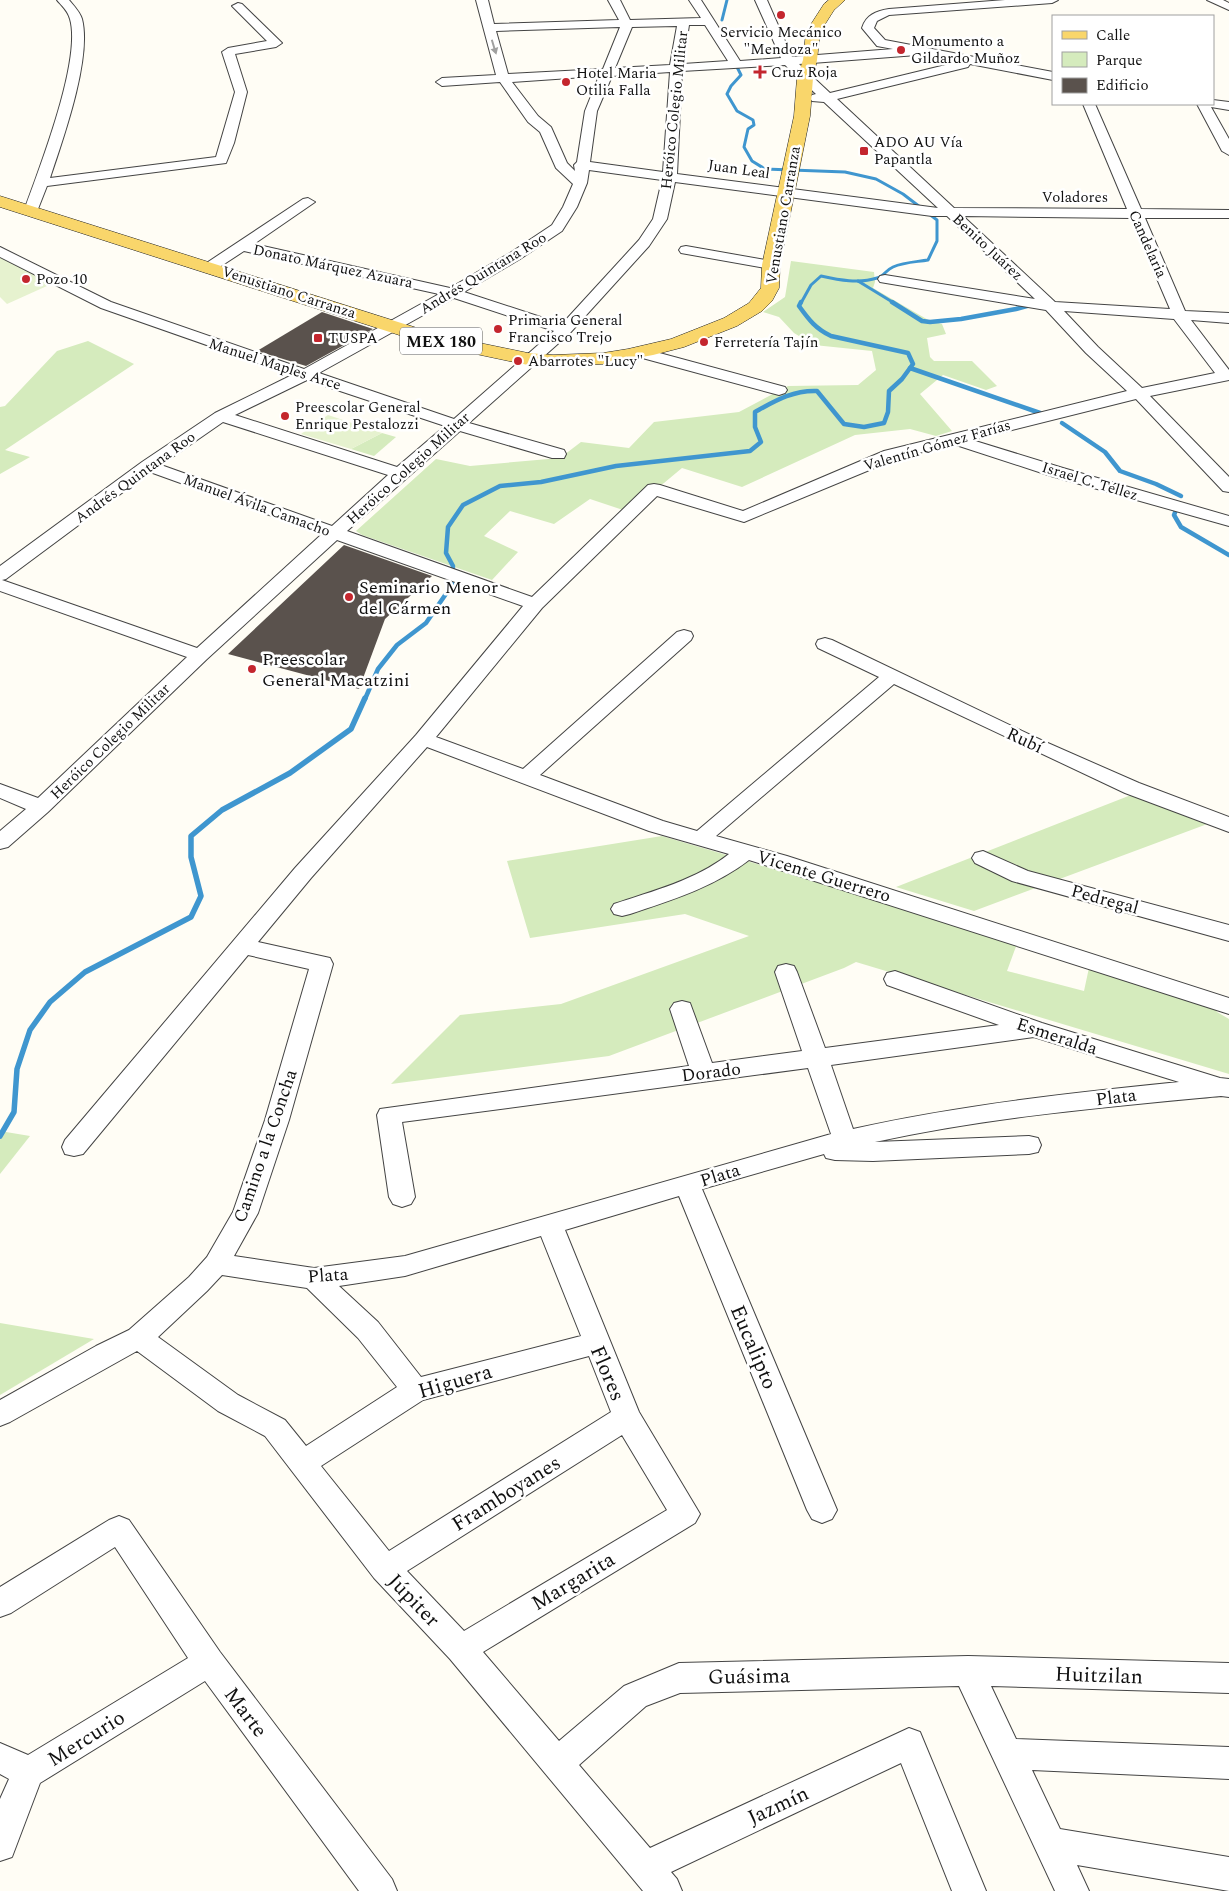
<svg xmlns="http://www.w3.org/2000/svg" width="1229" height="1891" viewBox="0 0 1229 1891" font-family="Spectral,serif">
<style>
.green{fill:#d5ebbd}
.pitch{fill:#e6f2cf}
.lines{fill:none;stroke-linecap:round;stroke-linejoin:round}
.stream-far2{stroke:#3f96cf;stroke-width:3}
.stream-far1{stroke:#3f96cf;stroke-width:4.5}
.stream{stroke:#3f96cf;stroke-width:5.5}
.building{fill:#5a524d}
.minor-casing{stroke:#444;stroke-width:2}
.major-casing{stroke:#222;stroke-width:1}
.minor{fill:#fff;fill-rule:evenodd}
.major{fill:#f9d66b;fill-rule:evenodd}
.oneway{fill:#a0a0a0}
.poi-dot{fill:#c4262e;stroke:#fff;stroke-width:2}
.labels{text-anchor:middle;stroke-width:5;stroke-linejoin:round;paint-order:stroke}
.far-poi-label{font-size:15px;fill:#111;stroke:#fff;text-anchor:start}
.far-street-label{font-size:15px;fill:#111;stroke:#fff}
.shield{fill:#fff;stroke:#585858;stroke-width:1}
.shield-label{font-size:16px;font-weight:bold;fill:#111}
.poi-label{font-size:18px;fill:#111;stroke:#fff;text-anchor:start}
.street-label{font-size:18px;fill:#111;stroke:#fff}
.near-street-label{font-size:21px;fill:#111;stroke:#fff}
</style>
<rect width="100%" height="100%" fill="#fffdf5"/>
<!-- green -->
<g class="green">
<path d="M 791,261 L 874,272 L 875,282 L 873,288 L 930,321 L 942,324 L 946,334 L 927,338 L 930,357 L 934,361 L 972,361 L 997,386 L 986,390 L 943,375 L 920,394 L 952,431 L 936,436 L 910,429 L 855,435 L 742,487 L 682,468 L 664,483 L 623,510 L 590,499 L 554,524 L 510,511 L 484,536 L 518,552 L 492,580 L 362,535 L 356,531 L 436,459 L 470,466 L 560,458 L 581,442 L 629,448 L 654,422 L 739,412 L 788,386 L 858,385 L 876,370 L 872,351 L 814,345 L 794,333 L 779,317 L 763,312 L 785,297 Z"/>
<path d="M 88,341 L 134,364 L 5,450 L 30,457 L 0,474 L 0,407 L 5,406 L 57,351 Z"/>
<path d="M 382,433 L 396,437 L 374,456 L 351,449 Z"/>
<path d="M 1131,795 L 1210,823 L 974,911 L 896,887 Z"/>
<path d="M 662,836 L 1018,941 L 1007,971 L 1084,991 L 1090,963 L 1211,1002 L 1217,1012 L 1229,1019 L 1229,1074 L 856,962 L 844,968 L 609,1056 L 391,1084 L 460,1015 L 561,1004 L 749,936 L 685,914 L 530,938 L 507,861 Z"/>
<path d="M 0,1131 L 30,1136 L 0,1174 Z"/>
<path d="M 0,1323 L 94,1339 L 0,1395 Z"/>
</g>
<!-- pitch -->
<g class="pitch">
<path d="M 9,255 L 58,281 L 7,304 L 0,297 L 0,258 Z"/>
<path d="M 328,415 L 382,433 L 351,449 L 301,434 Z"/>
</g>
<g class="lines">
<!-- stream-far2 -->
<g class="stream-far2">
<path d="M 722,20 L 727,0"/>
<path d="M 737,67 L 741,75 L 731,86 L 727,94 L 737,111 L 753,120 L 754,125 L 748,129 L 744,147 L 752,161 L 765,169 L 845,172 L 876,179 L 903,194 L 937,220 L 937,241 L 928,260 C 916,262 904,262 893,267 C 886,270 884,276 877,278 C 859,284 839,280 821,276 L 811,285 L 801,303"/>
<path d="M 858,281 L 894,303"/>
</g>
<!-- stream-far1 -->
<g class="stream-far1">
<path d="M 892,302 L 922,321 L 930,322 L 961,319 L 1016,309 L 1034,304"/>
<path d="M 910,368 L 1040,413"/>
<path d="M 1062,423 L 1105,452 L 1120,471 L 1156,484 L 1181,496"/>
<path d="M 1176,510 L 1174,515 L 1181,527 L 1229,555"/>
<path d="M 365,699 L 378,669 L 397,645 L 426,623 L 452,585 L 453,566 L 446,553 L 448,527 L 463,505 L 500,486 L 541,482 L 616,466 L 750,451 L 761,442 L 755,427 L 755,412 C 775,401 793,390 817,391 L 844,424 L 864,427 L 884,423 L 888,412 L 889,391 L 902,379 L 913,364 L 908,353 L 831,336 C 816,329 809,320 799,306 L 801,302"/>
</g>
<!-- stream -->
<path class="stream" d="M 0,1136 L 14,1112 L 17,1069 L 30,1030 L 50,1002 L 85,972 L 191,917 L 201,896 L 191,857 L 191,836 L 222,810 L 290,773 L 351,729 L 365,698"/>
</g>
<!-- building -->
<g class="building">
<path d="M 322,312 L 373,329 L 306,366 L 257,351 Z"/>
<path d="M 344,545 L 432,576 L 385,619 L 359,689 L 228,654 Z"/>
</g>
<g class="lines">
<defs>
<g id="minor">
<path d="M 57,0 L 69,0 C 74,6 80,12 82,19 C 92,58 63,139 50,178 L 216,157 L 235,92 L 222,52 L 228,48 L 267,41 L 232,6 L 238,3 L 242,4 L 282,43 L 276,47 L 235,54 L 247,92 L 234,143 L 226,163 L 47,186 L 36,214 L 26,214 L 24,211 C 39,169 82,60 70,19 C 68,11 62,6 57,0 Z"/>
<path d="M 476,0 L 488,0 L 494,24 L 619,20 L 608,0 L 620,0 L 630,20 L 701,18 L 689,0 L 701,0 L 740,61 L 781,58 L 755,0 L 767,0 L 792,57 L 893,49 L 877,46 L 862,28 C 866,15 876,11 889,9 L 1005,0 L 1058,0 L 1052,3 L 889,15 L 877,21 L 874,28 L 885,40 L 1053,72 L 1053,80 L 970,64 L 968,67 L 837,99 L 954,208 L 1127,209 L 1083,104 L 1095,104 L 1141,209 L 1229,210 L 1229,218 L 1145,218 L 1185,311 L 1229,313 L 1229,323 L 1191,320 L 1229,370 L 1229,380 L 1150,396 L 1229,477 L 1229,492 L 1223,491 L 1136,399 L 972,440 L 1063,468 L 1229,516 L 1229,526 L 1051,476 L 953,444 L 896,459 L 744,522 L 657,496 L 542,608 L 436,737 L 523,769 L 677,632 L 684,630 L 691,632 L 693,636 L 691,640 L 540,775 L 663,821 L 697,831 L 879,677 L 818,648 L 816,644 L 818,640 L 825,638 L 832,640 L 1041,740 L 1139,783 L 1229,817 L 1229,832 L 1125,793 L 894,684 L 716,836 L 787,856 L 1229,998 L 1229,1014 L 749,860 C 714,887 672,900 630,914 L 622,916 L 614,914 L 611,909 L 614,904 C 653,891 696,880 729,854 L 649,831 L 427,747 L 311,878 L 258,942 L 330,958 L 333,964 L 289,1120 L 258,1213 L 234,1256 L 314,1268 L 405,1256 L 831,1134 L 808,1068 L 402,1122 L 415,1197 L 411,1204 L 402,1207 L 393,1204 L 389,1197 L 377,1115 L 380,1109 L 689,1066 L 670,1009 L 674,1003 L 682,1001 L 690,1003 L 712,1063 L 802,1051 L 775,972 L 778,966 L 786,964 L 794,966 L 797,972 L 825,1048 L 999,1025 L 887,985 L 884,979 L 887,973 L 895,971 L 1042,1023 L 1220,1078 L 1229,1079 L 1229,1097 L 1221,1096 C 1105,1107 989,1117 875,1142 L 1029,1136 L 1038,1138 L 1041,1145 L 1038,1152 L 1029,1154 L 873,1161 L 835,1160 L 826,1158 L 824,1154 L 702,1189 L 837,1510 L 832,1519 L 822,1523 L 812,1519 L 807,1510 L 679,1196 L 565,1230 L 639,1412 L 700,1514 L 695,1523 L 483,1652 L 559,1741 L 624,1686 L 679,1663 L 968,1656 L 1229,1663 L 1229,1693 L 991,1686 L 1016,1739 L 1229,1747 L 1229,1779 L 1032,1770 L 1060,1829 L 1229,1857 L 1229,1891 L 1077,1865 L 1089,1891 L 1055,1891 L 959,1686 L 680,1693 L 646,1706 L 579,1765 L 650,1848 L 909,1728 L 920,1732 L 986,1891 L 952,1891 L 901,1763 L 671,1872 L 677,1879 L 682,1891 L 643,1891 L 450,1659 L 374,1578 L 265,1436 L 218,1411 L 137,1351 L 10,1422 L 0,1426 L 0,1400 L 96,1346 L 129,1330 L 189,1277 L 207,1257 L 233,1212 L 265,1120 L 309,969 L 248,955 L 83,1154 L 74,1156 L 65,1154 L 62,1147 L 65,1140 L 295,868 L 416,735 L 523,606 L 337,540 L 207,659 L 48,812 L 8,847 L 0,849 L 0,831 L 26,809 L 0,798 L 0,784 L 38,798 L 187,657 L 0,591 L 0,566 L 142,462 L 215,413 L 292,375 L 101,308 L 0,257 L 0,247 L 111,302 L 304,369 L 439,294 L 244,251 L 215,270 L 205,270 L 203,267 L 205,264 L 303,199 L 308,198 L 315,202 L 254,244 L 450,288 L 510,253 L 552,225 L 563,207 L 573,184 L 556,168 L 540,132 L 528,122 L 500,82 L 442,86 L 436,82 L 442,78 L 496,75 ZM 689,25 L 705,25 L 728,61 L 683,64 ZM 677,26 L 670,65 L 615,68 L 632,27 ZM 620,27 L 603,69 L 508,74 L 496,31 ZM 917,55 L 958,62 L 830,93 L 799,64 ZM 785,65 L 816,94 L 812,95 L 810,98 L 812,101 L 824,102 L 938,208 L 677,174 L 682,71 ZM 670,72 L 663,172 L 590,162 L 597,111 L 612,76 ZM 599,76 L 585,111 L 577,162 L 574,165 L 575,171 L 567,163 L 551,127 L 538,116 L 512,82 ZM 589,170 L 662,180 L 653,219 L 639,240 L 562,324 L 464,292 L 520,259 L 562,231 L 577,207 L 587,183 ZM 675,182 L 932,216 L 947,216 L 1035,299 L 885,275 L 880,276 L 878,279 L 880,282 L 1046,310 L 1086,353 L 1127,391 L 884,451 L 743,511 L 660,485 L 654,484 L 648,485 L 532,597 L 347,531 L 460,431 L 552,458 L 564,458 L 566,454 L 564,450 L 469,423 L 570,333 L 649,246 L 667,219 ZM 963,216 L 1131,218 L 1170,309 L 1055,302 ZM 454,298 L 554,331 L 454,419 L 319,373 ZM 1064,311 L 1174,319 L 1215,373 L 1142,388 L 1098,347 ZM 307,380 L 445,426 L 397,467 L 235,415 ZM 223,422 L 388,475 L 332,526 L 161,465 ZM 150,472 L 322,534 L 197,648 L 2,580 L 6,579 ZM 1034,1037 L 1179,1082 C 1070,1093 961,1105 853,1129 L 831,1065 ZM 541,1236 L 581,1336 L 421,1377 L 378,1322 L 339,1286 L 405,1276 ZM 222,1275 L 307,1288 L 358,1338 L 397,1387 L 306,1446 L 285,1420 L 238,1395 L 158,1337 L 207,1291 ZM 589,1356 L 611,1412 L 389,1551 L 321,1466 L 423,1400 ZM 622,1435 L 667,1510 L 464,1631 L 407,1571 Z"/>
<path d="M 1207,0 L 1223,0 L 1229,3 L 1229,10 Z"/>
<path d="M 1213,100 L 1229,102 L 1229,110 L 1211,107 L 1229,139 L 1229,155 L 1222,151 L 1197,104 L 1213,104 Z"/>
<path d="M 686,246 L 771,261 L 776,262 L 778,265 L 776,268 L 771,269 L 681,253 L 679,250 L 681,247 Z"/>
<path d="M 641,348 L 785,387 L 787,390 L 785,393 L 779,395 L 635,356 L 633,353 L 635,350 Z"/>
<path d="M 983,851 L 1028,871 L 1229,925 L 1229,941 L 1012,881 L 975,863 L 972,858 L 975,853 Z"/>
<path d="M 119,1516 L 129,1520 L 220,1652 L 392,1879 L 397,1891 L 359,1891 L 205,1681 L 40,1783 L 12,1857 L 0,1861 L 0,1799 L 9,1779 L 0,1774 L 0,1743 L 28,1755 L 188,1658 L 115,1547 L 11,1613 L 0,1617 L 0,1587 L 109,1520 Z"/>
</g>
<path id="major" d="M 829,0 L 845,0 L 834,10 L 820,32 L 817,60 L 813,78 L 810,116 L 780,265 L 779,288 L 772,301 L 762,311 L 737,326 L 684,347 L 653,355 L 603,364 L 553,366 L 528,365 L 424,343 L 0,207 L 0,196 L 436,334 L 528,353 L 553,355 L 603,353 L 628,349 L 671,339 L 724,318 L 749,303 L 761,288 L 762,265 L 794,116 L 797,78 L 803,60 L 806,32 L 824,4 Z"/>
</defs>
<!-- minor casing -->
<use href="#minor" class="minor-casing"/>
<!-- major casing -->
<use href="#major" class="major-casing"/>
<!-- minor -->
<use href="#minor" class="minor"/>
<!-- major -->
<use href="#major" class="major"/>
</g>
<!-- one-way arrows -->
<defs><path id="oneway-solid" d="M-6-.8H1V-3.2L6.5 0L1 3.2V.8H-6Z" transform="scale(1.25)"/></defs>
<use class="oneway" href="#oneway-solid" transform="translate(494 47) rotate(73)"/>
<!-- markers -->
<g class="poi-dot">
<circle cx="781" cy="15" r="5"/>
<circle cx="901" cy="50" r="5"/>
<path d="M757.5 64.5h5v5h5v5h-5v5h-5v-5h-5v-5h5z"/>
<circle cx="566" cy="82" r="5"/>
<rect x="859" y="146" width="10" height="10" rx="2.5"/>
<circle cx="26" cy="279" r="5"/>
<circle cx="498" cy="329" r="5"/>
<rect x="313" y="333" width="10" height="10" rx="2.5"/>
<circle cx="704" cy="342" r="5"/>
<circle cx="518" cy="361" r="5"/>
<circle cx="285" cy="416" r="5"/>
<circle cx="349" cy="597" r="5"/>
<circle cx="252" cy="669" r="5"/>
</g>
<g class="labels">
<!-- far-poi labels -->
<g class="far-poi-label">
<text x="781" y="37" text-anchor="middle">Servicio Mecánico<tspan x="781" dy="17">"Mendoza"</tspan></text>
<text x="911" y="46">Monumento a<tspan x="911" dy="17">Gildardo Muñoz</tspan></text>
<text x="771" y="77">Cruz Roja</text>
<text x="576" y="78">Hotel Maria<tspan x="576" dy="17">Otilia Falla</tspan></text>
<text x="874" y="147">ADO AU Vía<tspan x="874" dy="17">Papantla</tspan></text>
<text x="36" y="284">Pozo 10</text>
<text x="508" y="325">Primaria General<tspan x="508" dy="17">Francisco Trejo</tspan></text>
<text x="328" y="343">TUSPA</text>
<text x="714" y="347">Ferretería Tajín</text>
<text x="528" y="366">Abarrotes "Lucy"</text>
<text x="295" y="412">Preescolar General<tspan x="295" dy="17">Enrique Pestalozzi</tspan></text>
</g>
<!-- far-street labels -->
<g class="far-street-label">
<text transform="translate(674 110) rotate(-84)" y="5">Heróico Colegio Militar</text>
<text transform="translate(739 169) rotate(8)" y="5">Juan Leal</text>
<text x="1075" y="202">Voladores</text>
<text transform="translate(783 215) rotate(-80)" y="5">Venustiano Carranza</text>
<text transform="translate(1148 244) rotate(66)" y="5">Candelaria</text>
<text transform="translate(988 247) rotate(43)" y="5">Benito Juárez</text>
<text transform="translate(333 266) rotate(12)" y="5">Donato Márquez Azuara</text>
<text transform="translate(483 273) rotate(-31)" y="5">Andrés Quintana Roo</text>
<text transform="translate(289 292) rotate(18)" y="5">Venustiano Carranza</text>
<text transform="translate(275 364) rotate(18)" y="5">Manuel Maples Arce</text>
<text transform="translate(937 445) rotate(-16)" y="5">Valentín Gómez Farías</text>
<text transform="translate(408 468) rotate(-42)" y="5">Heróico Colegio Militar</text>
<text transform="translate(135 477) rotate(-36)" y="5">Andrés Quintana Roo</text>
<text transform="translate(1090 481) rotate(17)" y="5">Israel C. Téllez</text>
<text transform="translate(257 505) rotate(20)" y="5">Manuel Ávila Camacho</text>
<text transform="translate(110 741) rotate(-44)" y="5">Heróico Colegio Militar</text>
</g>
<!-- shield labels -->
<rect class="shield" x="400" y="327.5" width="82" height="27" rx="4"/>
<g class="shield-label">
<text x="441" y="347">MEX 180</text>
</g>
<!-- poi labels -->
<g class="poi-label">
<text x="359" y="593">Seminario Menor<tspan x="359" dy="21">del Cármen</tspan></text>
<text x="262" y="665">Preescolar<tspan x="262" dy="21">General Macatzini</tspan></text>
</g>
<!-- street labels -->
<g class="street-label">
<text transform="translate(1025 740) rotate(25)" y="6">Rubí</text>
<text transform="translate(824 876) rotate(17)" y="6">Vicente Guerrero</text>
<text transform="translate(1105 899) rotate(15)" y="6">Pedregal</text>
<text transform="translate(1057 1036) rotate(18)" y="6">Esmeralda</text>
<text transform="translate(711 1072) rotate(-7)" y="6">Dorado</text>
<text transform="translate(1116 1097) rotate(-7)" y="6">Plata</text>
<text transform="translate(265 1146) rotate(-71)" y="6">Camino a la Concha</text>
<text transform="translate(720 1175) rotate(-17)" y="6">Plata</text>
<text transform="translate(328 1275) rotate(-4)" y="6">Plata</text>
</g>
<!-- near-street labels -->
<g class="near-street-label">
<text transform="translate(754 1347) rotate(67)" y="7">Eucalipto</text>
<text transform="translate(608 1373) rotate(67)" y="7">Flores</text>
<text transform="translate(455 1381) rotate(-16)" y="7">Higuera</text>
<text transform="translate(506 1493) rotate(-32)" y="7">Framboyanes</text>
<text transform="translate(573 1581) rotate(-31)" y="7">Margarita</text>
<text transform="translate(414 1600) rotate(46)" y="7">Júpiter</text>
<text transform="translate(1099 1675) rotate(2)" y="7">Huitzilan</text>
<text transform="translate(749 1676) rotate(-1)" y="7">Guásima</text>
<text transform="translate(246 1712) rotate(53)" y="7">Marte</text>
<text transform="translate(86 1738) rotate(-32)" y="7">Mercurio</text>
<text transform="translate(778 1805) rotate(-25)" y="7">Jazmín</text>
</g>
</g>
<!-- legend -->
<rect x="1052" y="15" width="162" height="90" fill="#ffffff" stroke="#a0a0a0"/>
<rect x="1062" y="31" width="25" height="8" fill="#f9d66b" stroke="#a0a0a0"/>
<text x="1096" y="40" font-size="15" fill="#111111">Calle</text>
<rect x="1062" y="52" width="25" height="15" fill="#d5ebbd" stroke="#a0a0a0"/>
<text x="1096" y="65" font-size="15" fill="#111111">Parque</text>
<rect x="1062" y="78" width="25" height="15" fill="#5a524d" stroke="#a0a0a0"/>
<text x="1096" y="90" font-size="15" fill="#111111">Edificio</text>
</svg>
